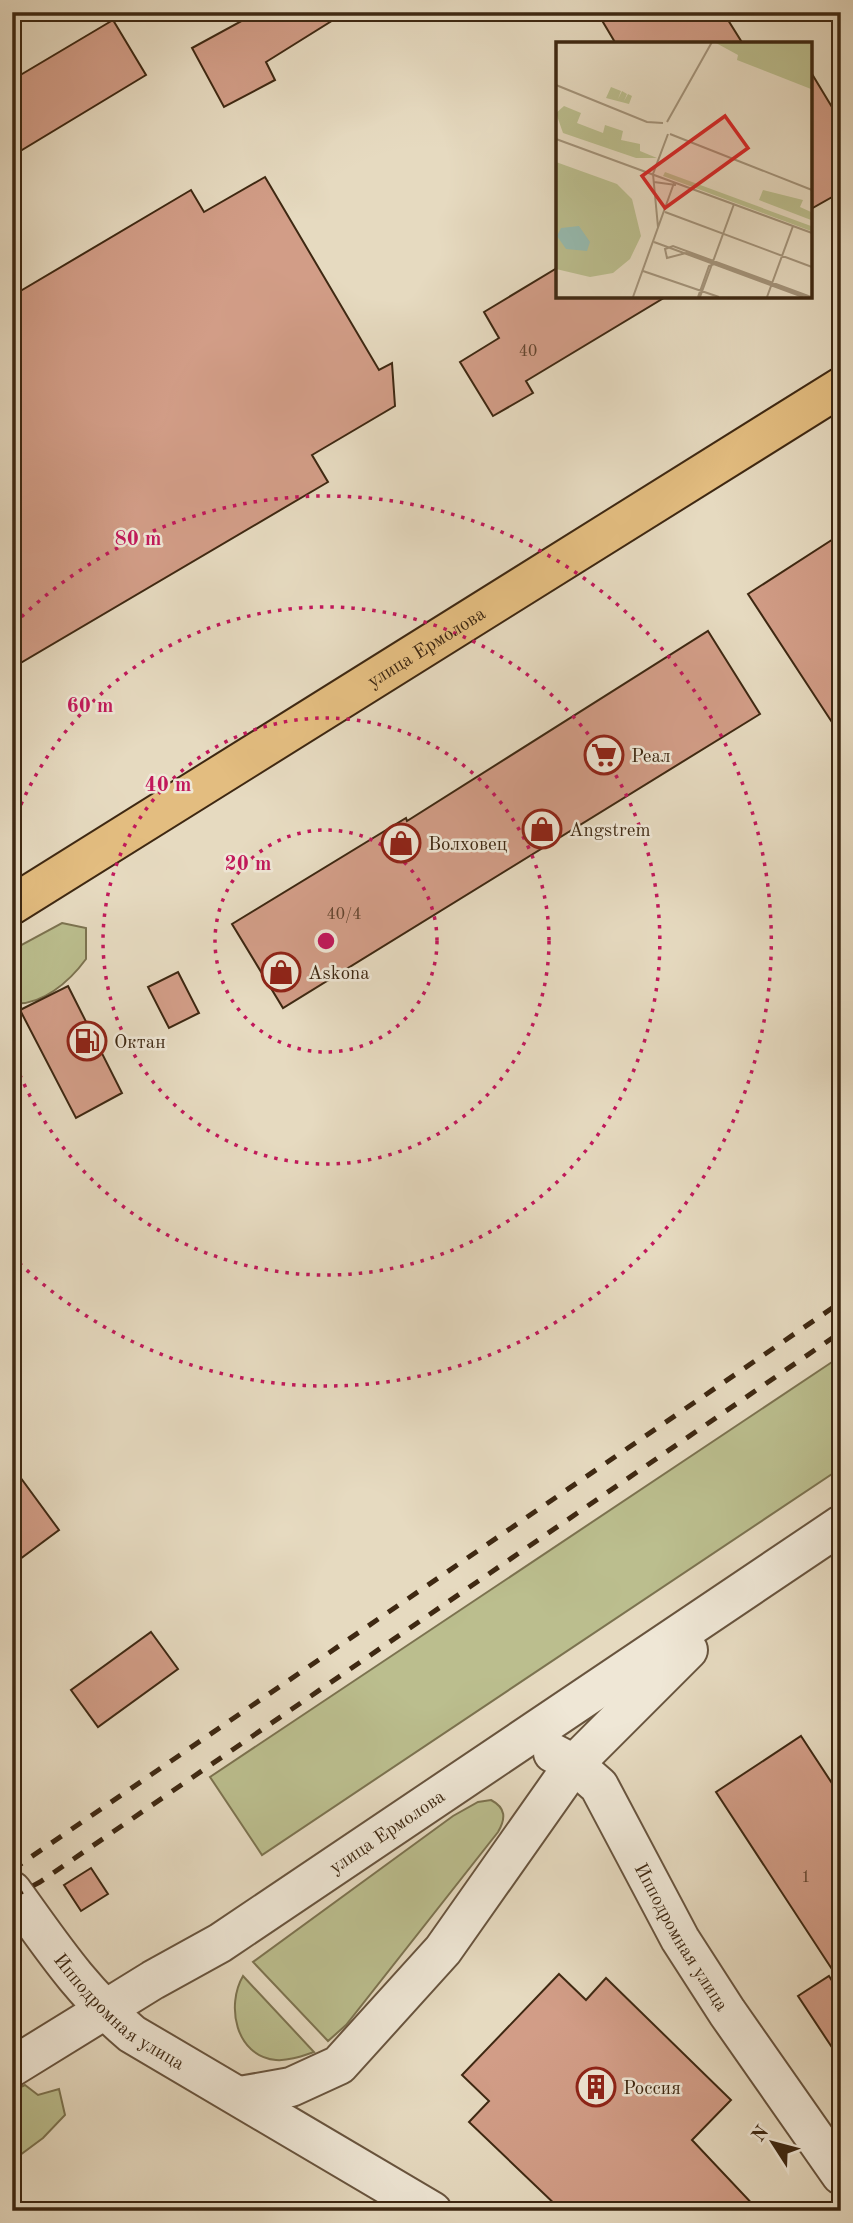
<svg xmlns="http://www.w3.org/2000/svg" width="853" height="2223" viewBox="0 0 853 2223" font-family="'Old Standard TT',serif">
<style>
.green{fill:#bbbe8e;stroke:#7c7350;stroke-width:2}
.building{fill:#d29d87;stroke:#3e2812;stroke-width:2}
.lines{fill:none;stroke-linecap:round;stroke-linejoin:round}
.minor-casing{stroke:#68543e;stroke-width:42}
.major-casing{stroke:#3e2812;stroke-width:42}
.minor{stroke:#efe7d6;stroke-width:38}
.major{stroke:#e3bd80;stroke-width:38}
.rail{stroke:#3e2812;stroke-width:5;stroke-dasharray:12 12;stroke-linecap:butt}
.ring{fill:none;stroke:#c2185b;stroke-width:3.5;stroke-dasharray:3.5 7}
.labels{text-anchor:middle;stroke-width:5;stroke-linejoin:round;paint-order:stroke}
.number-label{font-size:16px;fill:#63452f}
.street-label{font-size:19px;fill:#3e2812;stroke:#efe7d6}
.poi-label{font-size:19px;fill:#3e2812;stroke:#efe7d6;text-anchor:start}
.inset-road{fill:none;stroke:#a3937a;stroke-width:2}
.view{fill:#d62828;fill-opacity:0.15;stroke:#d62828;stroke-width:3.5}
.inset-edge{fill:none;stroke:#3e2812;stroke-width:3.5}
.centre{fill:#c2185b;stroke:#efe7d6;stroke-width:3.5}
.ring-label{font-size:21px;text-anchor:middle;font-weight:bold;fill:#c2185b;stroke:#efe7d6;stroke-width:5;stroke-linejoin:round;paint-order:stroke}
</style>
<rect width="100%" height="100%" fill="#e6dac0"/>
<filter id="stains"><feTurbulence type="fractalNoise" baseFrequency=".00286" numOctaves="4"/><feColorMatrix values="0 0 0 0 .2 0 0 0 0 .09 0 0 0 0 .02 0 0 0 .5 -.17"/></filter>
<radialGradient id="worn" r=".72"><stop offset=".6" stop-color="#630" stop-opacity="0"/><stop offset="1" stop-color="#630" stop-opacity=".3"/></radialGradient>
<!-- green -->
<g class="green">
<path d="M 62,923 L 86,928 L 86,959 C 70,981 41,1007 12,1003 L 12,950 Z"/>
<path d="M 841,1356 L 841,1468 L 262,1855 L 210,1777 Z"/>
<path d="M 491,1800 C 506,1808 506,1818 498,1832 L 346,2025 L 328,2041 L 253,1962 L 453,1816 L 478,1802 Z"/>
<path d="M 243,1976 L 314,2052 C 302,2056 289,2061 276,2060 C 235,2056 226,2005 243,1976 Z"/>
<path d="M 25,2085 L 38,2095 L 59,2089 L 65,2115 L 43,2138 L 12,2161 L 12,2091 Z"/>
</g>
<!-- building -->
<g class="building">
<path d="M 258,12 L 346,12 L 266,62 L 275,80 L 224,107 L 192,48 Z"/>
<path d="M 597,12 L 723,12 L 743,44 L 616,44 Z"/>
<path d="M 113,20 L 146,75 L 12,156 L 12,80 Z"/>
<path d="M 809,69 L 841,122 L 841,192 L 809,210 Z"/>
<path d="M 265,177 L 379,370 L 392,363 L 395,406 L 312,455 L 328,482 L 12,668 L 12,296 L 191,190 L 204,212 Z"/>
<path d="M 557,268 L 557,296 L 667,296 L 526,381 L 533,393 L 493,416 L 460,362 L 499,338 L 484,312 Z"/>
<path d="M 841,534 L 841,736 L 748,594 Z"/>
<path d="M 708,631 L 760,714 L 283,1008 L 232,924 L 406,818 L 407,821 Z"/>
<path d="M 178,972 L 199,1013 L 169,1028 L 148,987 Z"/>
<path d="M 68,986 L 122,1093 L 76,1118 L 20,1010 Z"/>
<path d="M 12,1466 L 59,1530 L 12,1565 Z"/>
<path d="M 151,1632 L 178,1669 L 98,1727 L 71,1690 Z"/>
<path d="M 801,1736 L 841,1797 L 841,1983 L 716,1792 Z"/>
<path d="M 91,1868 L 108,1894 L 81,1911 L 64,1885 Z"/>
<path d="M 559,1974 L 586,2000 L 606,1978 L 731,2100 L 692,2140 L 759,2211 L 562,2211 L 469,2122 L 489,2101 L 462,2075 Z"/>
<path d="M 829,1976 L 841,1995 L 841,2061 L 798,1996 Z"/>
</g>
<g class="lines">
<defs>
<g id="minor">
<path id="s1" d="M 553,1753 L 574,1764 L 599,1786 L 680,1939 L 727,2012 L 841,2175"/>
<path id="s2" d="M 12,1891 C 52,1946 79,1989 132,2034 L 432,2211"/>
<path id="s3" d="M 12,2067 L 153,1980 L 220,1943 L 841,1525"/>
<path d="M 240,2096 L 291,2087 L 339,2065 L 443,1950 L 574,1764 L 688,1650"/>
</g>
<g id="major">
<path id="s4" d="M 12,905 L 841,387"/>
</g>
</defs>
<!-- minor casing -->
<use href="#minor" class="minor-casing"/>
<!-- major casing -->
<use href="#major" class="major-casing"/>
<!-- minor -->
<use href="#minor" class="minor"/>
<!-- major -->
<use href="#major" class="major"/>
<!-- rail -->
<g class="rail">
<path d="M 12,1870 L 841,1302"/>
<path d="M 12,1897 L 40,1882 L 841,1332"/>
</g>
</g>
<!-- distance rings -->
<g class="ring">
<circle cx="326" cy="941" r="111"/>
<circle cx="326" cy="941" r="223"/>
<path d="M13 824A334 334 0 1 1 13 1058"/>
<path d="M14 624A445 445 0 1 1 14 1258"/>
</g>
<!-- icons -->
<defs>
<symbol id="supermarket-ring" viewBox="-11 -11 22 22"><circle r="9.5" fill="#efe7d6" stroke="#8f2418" stroke-width="1.5"/><path d="M-6-5.5h2.5l.6 2H6L4.5 2H-2.5L-4.4-4H-6ZM-1.5 3.2a1.3 1.3 0 1 0 .1 0ZM3 3.2a1.3 1.3 0 1 0 .1 0Z" fill="#8f2418"/></symbol>
<symbol id="shop-ring" viewBox="-11 -11 22 22"><circle r="9.5" fill="#efe7d6" stroke="#8f2418" stroke-width="1.5"/><path d="M-5-2.5h2.3a2.7 3.5 0 0 1 5.4 0H5L5.5 6h-11ZM-1.5-2.5h3a1.5 2.3 0 0 0-3 0Z" fill="#8f2418"/></symbol>
<symbol id="fuel-ring" viewBox="-11 -11 22 22"><circle r="9.5" fill="#efe7d6" stroke="#8f2418" stroke-width="1.5"/><path d="M-5.5-6h7V0h2V4h1.3V-2.5L3-4.5l.8-.8L6-3V5H2.5V1h-1V6h-7ZM-4.2-4.7v3.2H.2V-4.7Z" fill="#8f2418"/></symbol>
<symbol id="building-ring" viewBox="-11 -11 22 22"><circle r="9.5" fill="#efe7d6" stroke="#8f2418" stroke-width="1.5"/><path d="M-4-6H4V6H1V3H-1V6H-4ZM-2.5-4.3h1.7v1.8h-1.7ZM.8-4.3h1.7v1.8H.8ZM-2.5-1h1.7V.8h-1.7ZM.8-1h1.7V.8H.8Z" fill="#8f2418"/></symbol>
</defs>
<g fill-rule="evenodd">
<use href="#supermarket-ring" x="582" y="733" width="44" height="44"/>
<use href="#shop-ring" x="520" y="807" width="44" height="44"/>
<use href="#shop-ring" x="379" y="821" width="44" height="44"/>
<use href="#shop-ring" x="259" y="950" width="44" height="44"/>
<use href="#fuel-ring" x="65" y="1019" width="44" height="44"/>
<use href="#building-ring" x="574" y="2065" width="44" height="44"/>
</g>
<g class="labels">
<!-- number labels -->
<g class="number-label">
<text x="528" y="356">40</text>
<text x="344" y="919">40/4</text>
<text x="806" y="1882">1</text>
</g>
<!-- street labels -->
<g class="street-label">
<text dy="7" stroke="none"><textPath href="#s4" startOffset="488">улица Ермолова</textPath></text>
<text dy="7" stroke="none"><textPath href="#s3" startOffset="443">улица Ермолова</textPath></text>
<text dy="7" stroke="none"><textPath href="#s1" startOffset="229">Ипподромная улица</textPath></text>
<text dy="7" stroke="none"><textPath href="#s2" startOffset="163">Ипподромная улица</textPath></text>
</g>
<!-- poi labels -->
<g class="poi-label">
<text x="631" y="762">Реал</text>
<text x="569" y="836">Angstrem</text>
<text x="428" y="850">Волховец</text>
<text x="308" y="979">Askona</text>
<text x="114" y="1048">Октан</text>
<text x="623" y="2094">Россия</text>
</g>
</g>
<!-- overview -->
<g transform="translate(556 42)">
<rect width="256" height="256" fill="#e6dac0"/>
<path d="M 255,0 L 255,47 L 181,18 L 182,13 L 160,1 ZM 55,45 L 65,49 L 62,57 L 66,49 L 71,52 L 68,59 L 72,52 L 76,54 L 73,62 L 50,56 ZM 8,64 L 25,71 L 21,81 L 47,91 L 49,83 L 67,89 L 65,98 L 84,102 L 84,109 L 101,116 L 80,116 L 7,91 L 0,71 ZM 0,120 L 61,142 L 76,157 L 85,194 L 74,217 L 57,231 L 34,235 L 0,227 ZM 109,130 L 255,184 L 255,189 L 107,134 ZM 207,148 L 247,158 L 244,165 L 255,170 L 255,178 L 203,158 Z" fill="#bbbe8e"/>
<path d="M 23,184 L 34,200 L 31,209 L 10,207 L 1,194 L 5,186 Z" fill="#96bbb0"/>
<path class="inset-road" d="M 0,43 L 91,80 L 107,81M 111,80 L 156,0M 114,92 L 256,148M 0,97 L 256,191M 98,140 L 120,143M 109,170 L 256,225M 102,185 L 97,132 L 112,92M 98,200 L 247,255M 87,229 L 163,255M 77,255 L 118,141M 142,255 L 153,224 L 161,221M 144,255 L 178,162M 211,255 L 237,184M 252,255 L 130,211 L 111,216 L 109,207 L 117,204 L 255,255"/>
<path class="view" d="M 169,74 L 192,106 L 109,166 L 86,134 Z"/>
<rect width="256" height="256" class="inset-edge"/>
</g>
<circle cx="326" cy="941" r="10" class="centre"/>
<g class="ring-label">
<text x="138" y="545">80 m</text>
<text x="90" y="712">60 m</text>
<text x="168" y="791">40 m</text>
<text x="248" y="870">20 m</text>
</g>
<!-- margin -->
<rect width="853" height="2223" fill="none" stroke="#e6dac0" stroke-width="42"/>
<rect x="14" y="14" width="825" height="2195" fill="none" stroke="#3e2812" stroke-width="3.5"/>
<rect x="21" y="21" width="811" height="2181" fill="none" stroke="#3e2812" stroke-width="2"/>
<!-- north arrow -->
<g transform="translate(773 2143) rotate(306)" stroke="#efe7d6" stroke-width="5" paint-order="stroke">
<path d="M0-5L12 26L0 18L-12 26Z" fill="#3e2812"/>
<text y="-10" font-size="19" font-weight="bold" text-anchor="middle" fill="#3e2812">N</text>
</g>
<rect width="100%" height="100%" filter="url(#stains)"/>
<rect width="100%" height="100%" fill="url(#worn)"/>
</svg>
